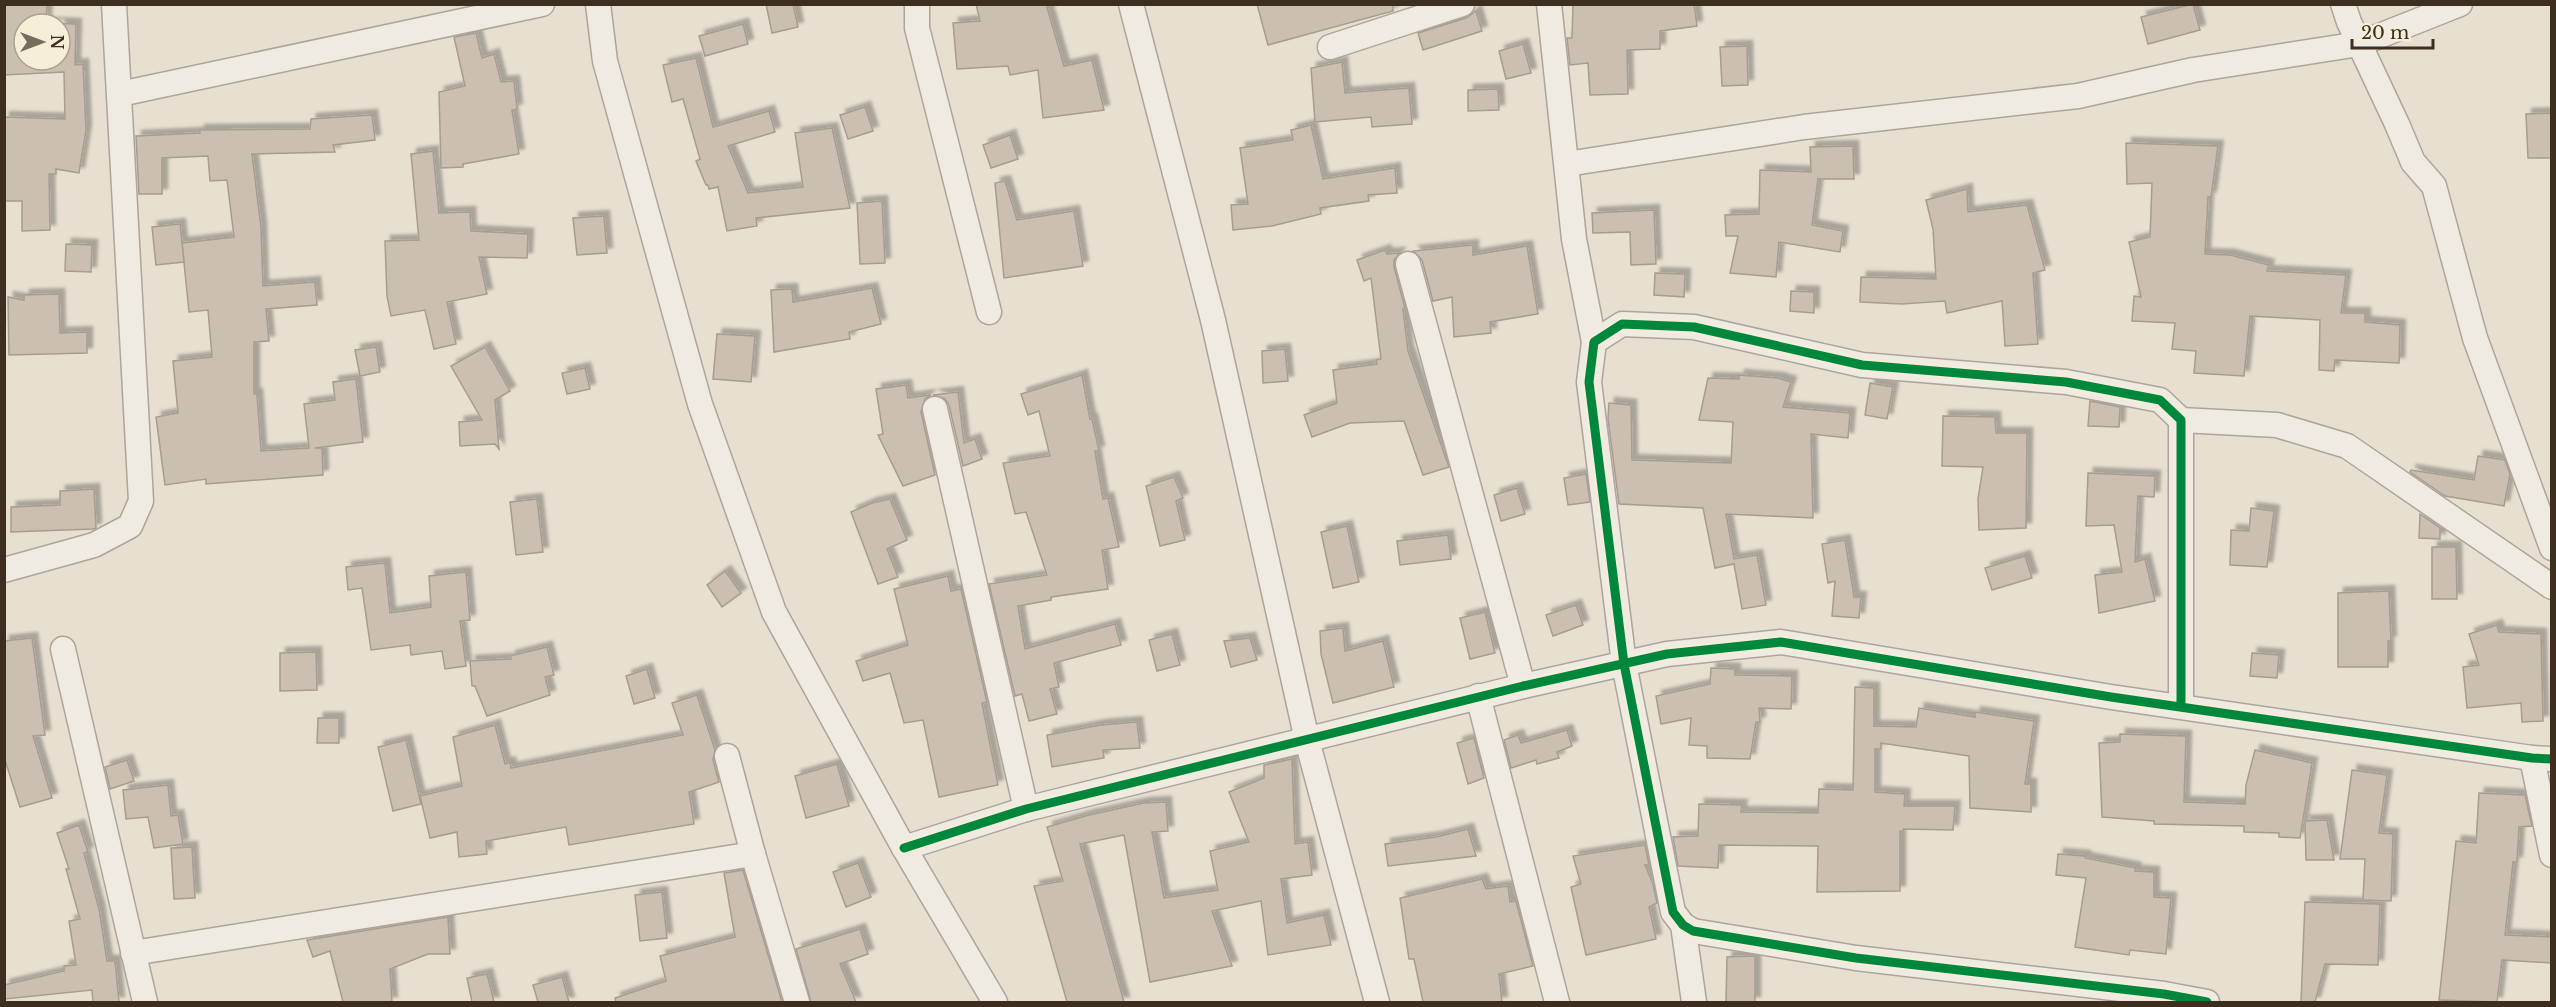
<svg xmlns="http://www.w3.org/2000/svg" width="2556" height="1007" viewBox="0 0 2556 1007" font-family="'Libre Baskerville',serif">
<style>
.building{fill:#cbbfb2;stroke:#a89c90;stroke-width:1.5;fill-rule:evenodd;filter:url(#shadow)}
.lines{fill:none;stroke-linecap:round;stroke-linejoin:round}
.minor-casing{stroke:#ada599;stroke-width:27}
.minor{stroke:#efebe3;stroke-width:24}
.cycleway-casing{stroke:#f7eed8;stroke-width:13}
.cycleway{stroke:#00873e;stroke-width:9}
</style>
<defs>
<filter id="shadow"><feDropShadow dx="5.5" dy="-5.5" stdDeviation="1.5" flood-color="#0004"/></filter>
</defs>
<rect width="100%" height="100%" fill="#e7e0d1"/>
<!-- building -->
<g class="building">
<path d="M 4,4 L 47,4 L 46,23 L 76,24 L 75,65 L 83,64 L 86,130 L 79,173 L 56,169 L 56,174 L 49,174 L 50,230 L 22,231 L 22,201 L 4,201 L 4,117 L 65,119 L 64,72 L 4,75 ZM 24,24 L 60,24 L 60,60 L 24,60 Z"/>
<path d="M 766,4 L 793,4 L 798,27 L 772,33 Z"/>
<path d="M 976,4 L 1046,4 L 1064,66 L 1092,60 L 1104,110 L 1043,118 L 1038,70 L 1010,75 L 1008,66 L 957,69 L 953,23 L 980,21 Z"/>
<path d="M 1257,4 L 1393,4 L 1393,11 L 1268,45 Z"/>
<path d="M 1573,4 L 1694,4 L 1697,26 L 1660,31 L 1660,49 L 1627,50 L 1628,94 L 1590,95 L 1588,63 L 1570,65 L 1567,38 L 1572,38 Z"/>
<path d="M 2193,4 L 2200,30 L 2148,44 L 2141,17 Z"/>
<path d="M 1476,11 L 1482,31 L 1423,50 L 1418,33 L 1466,18 Z"/>
<path d="M 743,24 L 748,44 L 705,56 L 699,36 Z"/>
<path d="M 476,33 L 482,58 L 494,54 L 501,82 L 514,81 L 517,109 L 512,110 L 519,154 L 463,164 L 463,167 L 441,168 L 439,92 L 465,86 L 454,37 Z"/>
<path d="M 1523,44 L 1531,73 L 1506,79 L 1499,51 Z"/>
<path d="M 1747,46 L 1748,85 L 1722,86 L 1720,47 Z"/>
<path d="M 696,58 L 713,127 L 769,111 L 775,132 L 728,146 L 748,193 L 803,187 L 795,133 L 832,128 L 850,208 L 756,218 L 757,226 L 727,231 L 718,187 L 709,189 L 708,185 L 706,185 L 696,161 L 700,159 L 683,99 L 672,102 L 663,65 Z"/>
<path d="M 1342,62 L 1345,93 L 1409,88 L 1412,124 L 1372,127 L 1371,117 L 1315,122 L 1311,68 Z"/>
<path d="M 1498,89 L 1499,110 L 1468,111 L 1468,90 Z"/>
<path d="M 865,107 L 873,131 L 848,139 L 840,115 Z"/>
<path d="M 2552,113 L 2552,158 L 2528,158 L 2526,114 Z"/>
<path d="M 372,115 L 375,140 L 333,145 L 335,152 L 252,154 L 261,228 L 263,286 L 315,282 L 317,305 L 266,309 L 269,341 L 254,342 L 254,394 L 257,394 L 261,451 L 309,448 L 304,404 L 335,400 L 333,382 L 356,379 L 363,442 L 315,448 L 322,448 L 323,475 L 206,484 L 206,479 L 165,485 L 156,417 L 178,413 L 173,361 L 212,357 L 208,310 L 189,312 L 182,243 L 234,237 L 227,180 L 210,181 L 208,156 L 162,158 L 162,194 L 139,194 L 136,136 L 200,133 L 199,130 L 310,129 L 311,119 Z"/>
<path d="M 1311,125 L 1323,179 L 1395,168 L 1397,193 L 1368,195 L 1369,201 L 1320,208 L 1321,214 L 1272,226 L 1233,230 L 1231,205 L 1248,204 L 1240,148 L 1293,140 L 1291,130 Z"/>
<path d="M 1010,135 L 1018,159 L 991,168 L 983,145 Z"/>
<path d="M 2126,143 L 2218,146 L 2211,197 L 2208,197 L 2205,254 L 2230,255 L 2269,265 L 2267,271 L 2346,275 L 2341,313 L 2365,313 L 2365,322 L 2400,325 L 2399,363 L 2335,360 L 2334,371 L 2319,370 L 2320,320 L 2250,316 L 2244,376 L 2194,373 L 2196,351 L 2172,349 L 2175,323 L 2132,321 L 2134,296 L 2141,297 L 2129,242 L 2150,237 L 2152,183 L 2127,184 Z"/>
<path d="M 1853,146 L 1854,179 L 1818,179 L 1812,225 L 1843,231 L 1840,252 L 1779,242 L 1776,277 L 1730,273 L 1738,236 L 1726,236 L 1725,215 L 1759,214 L 1760,170 L 1811,172 L 1810,147 Z"/>
<path d="M 433,151 L 439,213 L 470,212 L 471,231 L 528,234 L 527,258 L 479,257 L 487,294 L 447,302 L 456,344 L 434,349 L 425,310 L 391,316 L 387,296 L 385,241 L 419,240 L 411,154 Z"/>
<path d="M 1005,181 L 1017,220 L 1074,211 L 1083,266 L 1004,278 L 995,183 Z"/>
<path d="M 1967,189 L 1968,212 L 2027,205 L 2045,270 L 2033,273 L 2038,344 L 2005,346 L 2002,301 L 1947,313 L 1945,301 L 1902,304 L 1860,302 L 1861,277 L 1936,279 L 1933,229 L 1926,200 Z"/>
<path d="M 882,201 L 885,263 L 860,264 L 857,203 Z"/>
<path d="M 1654,210 L 1656,264 L 1631,265 L 1630,232 L 1593,233 L 1592,213 Z"/>
<path d="M 604,216 L 607,253 L 577,255 L 573,218 Z"/>
<path d="M 180,224 L 184,262 L 156,265 L 152,227 Z"/>
<path d="M 66,244 L 92,245 L 91,272 L 65,271 Z"/>
<path d="M 1473,245 L 1473,255 L 1527,246 L 1538,314 L 1490,322 L 1491,333 L 1454,337 L 1452,297 L 1433,301 L 1422,260 L 1413,251 Z"/>
<path d="M 1385,250 L 1387,254 L 1400,253 L 1394,260 L 1394,267 L 1405,308 L 1403,309 L 1408,351 L 1449,467 L 1423,475 L 1404,421 L 1350,423 L 1312,437 L 1304,415 L 1337,403 L 1333,370 L 1377,364 L 1376,360 L 1381,359 L 1371,278 L 1364,281 L 1357,260 Z"/>
<path d="M 1655,273 L 1685,274 L 1684,297 L 1654,295 Z"/>
<path d="M 872,288 L 881,324 L 849,332 L 850,339 L 774,352 L 771,290 L 792,289 L 793,302 Z"/>
<path d="M 1791,291 L 1814,292 L 1814,313 L 1790,311 Z"/>
<path d="M 59,294 L 60,333 L 87,332 L 87,353 L 9,355 L 8,297 L 24,300 L 24,295 Z"/>
<path d="M 717,334 L 755,336 L 751,382 L 713,379 Z"/>
<path d="M 376,347 L 380,372 L 360,376 L 355,350 Z"/>
<path d="M 485,347 L 510,391 L 495,400 L 499,449 L 495,444 L 460,446 L 459,422 L 482,420 L 451,366 Z"/>
<path d="M 1285,349 L 1288,381 L 1263,383 L 1262,351 Z"/>
<path d="M 585,368 L 590,389 L 567,394 L 562,373 Z"/>
<path d="M 1082,375 L 1090,419 L 1092,419 L 1099,451 L 1095,451 L 1103,499 L 1108,498 L 1119,547 L 1102,550 L 1108,589 L 1051,597 L 1051,600 L 1018,606 L 1025,649 L 1115,624 L 1121,645 L 1054,663 L 1059,687 L 1050,689 L 1057,714 L 1029,721 L 1022,694 L 1015,696 L 989,584 L 1047,575 L 1026,512 L 1015,514 L 1003,463 L 1050,456 L 1039,411 L 1028,415 L 1021,394 Z"/>
<path d="M 1739,375 L 1778,378 L 1791,382 L 1783,407 L 1850,413 L 1848,438 L 1811,434 L 1813,518 L 1726,514 L 1734,559 L 1757,555 L 1766,605 L 1742,609 L 1734,564 L 1715,568 L 1703,508 L 1619,504 L 1608,419 L 1609,403 L 1631,405 L 1632,460 L 1731,463 L 1733,422 L 1699,420 L 1708,378 L 1739,379 Z"/>
<path d="M 1870,383 L 1893,387 L 1887,419 L 1865,415 Z"/>
<path d="M 906,385 L 908,398 L 931,395 L 925,399 L 921,412 L 935,475 L 903,486 L 878,435 L 883,434 L 876,389 Z"/>
<path d="M 958,392 L 964,443 L 975,439 L 982,459 L 963,466 L 949,405 L 945,399 L 933,395 Z"/>
<path d="M 2090,401 L 2120,407 L 2119,427 L 2088,426 Z"/>
<path d="M 1943,416 L 1995,417 L 1996,433 L 2027,433 L 2026,528 L 1979,530 L 1978,499 L 1983,467 L 1942,466 Z"/>
<path d="M 2478,456 L 2505,460 L 2510,474 L 2504,506 L 2445,496 L 2410,472 L 2411,470 L 2474,480 Z"/>
<path d="M 2088,473 L 2155,476 L 2154,497 L 2138,496 L 2135,562 L 2145,559 L 2155,601 L 2099,613 L 2095,575 L 2122,572 L 2114,525 L 2086,526 Z"/>
<path d="M 1586,474 L 1590,502 L 1568,505 L 1564,478 Z"/>
<path d="M 1174,477 L 1183,498 L 1176,501 L 1185,540 L 1160,546 L 1146,486 Z"/>
<path d="M 1517,488 L 1525,514 L 1501,521 L 1494,495 Z"/>
<path d="M 94,489 L 96,528 L 93,529 L 11,532 L 11,507 L 60,505 L 60,491 Z"/>
<path d="M 537,499 L 543,552 L 516,555 L 510,502 Z"/>
<path d="M 890,499 L 907,540 L 887,549 L 898,577 L 878,584 L 851,512 L 872,503 Z"/>
<path d="M 2251,508 L 2274,511 L 2267,567 L 2230,565 L 2231,530 L 2249,531 Z"/>
<path d="M 2420,514 L 2440,528 L 2440,539 L 2419,538 Z"/>
<path d="M 1347,526 L 1359,582 L 1333,588 L 1321,532 Z"/>
<path d="M 1448,535 L 1451,559 L 1400,565 L 1397,541 Z"/>
<path d="M 1845,540 L 1854,597 L 1861,597 L 1859,618 L 1832,616 L 1835,581 L 1828,583 L 1822,544 Z"/>
<path d="M 2432,547 L 2456,547 L 2457,599 L 2432,599 Z"/>
<path d="M 2025,556 L 2032,578 L 1992,590 L 1985,568 Z"/>
<path d="M 385,563 L 390,613 L 431,607 L 429,576 L 466,572 L 470,620 L 460,621 L 466,666 L 445,669 L 442,651 L 411,655 L 410,645 L 371,650 L 362,588 L 348,590 L 346,567 Z"/>
<path d="M 725,571 L 741,593 L 722,607 L 707,585 Z"/>
<path d="M 948,576 L 951,591 L 961,589 L 987,702 L 982,703 L 998,785 L 939,797 L 923,720 L 904,723 L 890,673 L 863,681 L 856,661 L 908,645 L 894,589 Z"/>
<path d="M 2389,591 L 2391,641 L 2388,641 L 2388,667 L 2338,667 L 2338,593 Z"/>
<path d="M 1576,605 L 1583,625 L 1553,636 L 1546,615 Z"/>
<path d="M 1485,612 L 1495,653 L 1470,659 L 1460,618 Z"/>
<path d="M 2497,625 L 2499,632 L 2541,634 L 2543,721 L 2522,722 L 2521,703 L 2467,708 L 2463,667 L 2479,665 L 2469,634 Z"/>
<path d="M 1343,628 L 1345,651 L 1383,641 L 1394,687 L 1333,703 L 1321,654 L 1320,631 Z"/>
<path d="M 1172,634 L 1180,665 L 1157,671 L 1149,640 Z"/>
<path d="M 32,638 L 45,735 L 33,736 L 52,798 L 20,807 L 4,757 L 4,641 Z"/>
<path d="M 1250,638 L 1257,660 L 1231,667 L 1224,641 Z"/>
<path d="M 547,647 L 554,675 L 545,677 L 550,695 L 487,716 L 475,686 L 472,686 L 470,661 L 511,659 L 510,656 Z"/>
<path d="M 316,652 L 317,690 L 280,691 L 280,653 Z"/>
<path d="M 2252,653 L 2279,655 L 2277,678 L 2250,676 Z"/>
<path d="M 1711,668 L 1735,669 L 1735,675 L 1792,676 L 1791,709 L 1759,708 L 1760,722 L 1756,722 L 1750,759 L 1707,758 L 1707,746 L 1689,745 L 1691,718 L 1661,724 L 1656,696 L 1710,684 Z"/>
<path d="M 647,669 L 655,698 L 634,704 L 626,676 Z"/>
<path d="M 1855,687 L 1874,688 L 1874,726 L 1916,727 L 1919,708 L 1975,717 L 1975,712 L 2034,721 L 2025,784 L 2031,784 L 2031,812 L 1970,808 L 1969,756 L 1881,743 L 1881,749 L 1875,749 L 1875,792 L 1905,794 L 1904,806 L 1955,806 L 1953,830 L 1903,829 L 1903,832 L 1900,831 L 1900,891 L 1817,892 L 1818,846 L 1719,845 L 1718,868 L 1678,866 L 1673,837 L 1698,836 L 1699,804 L 1742,805 L 1741,812 L 1818,813 L 1819,789 L 1853,790 Z"/>
<path d="M 697,695 L 715,750 L 713,760 L 719,782 L 689,792 L 694,824 L 569,845 L 566,827 L 486,841 L 487,854 L 459,857 L 457,832 L 430,838 L 420,796 L 462,786 L 453,737 L 495,725 L 505,764 L 510,762 L 511,768 L 683,735 L 672,703 Z"/>
<path d="M 318,718 L 339,718 L 339,743 L 317,743 Z"/>
<path d="M 1137,722 L 1140,748 L 1103,750 L 1104,758 L 1052,767 L 1047,735 L 1101,725 Z"/>
<path d="M 1567,730 L 1572,746 L 1557,752 L 1559,758 L 1537,764 L 1536,760 L 1511,768 L 1504,740 L 1518,735 L 1521,743 Z"/>
<path d="M 2120,734 L 2186,736 L 2184,802 L 2245,804 L 2246,785 L 2255,750 L 2312,763 L 2300,838 L 2279,837 L 2279,833 L 2244,832 L 2244,826 L 2154,824 L 2154,821 L 2102,817 L 2099,743 L 2120,742 Z"/>
<path d="M 1474,738 L 1484,778 L 1468,784 L 1457,743 Z"/>
<path d="M 406,740 L 421,804 L 393,811 L 378,747 Z"/>
<path d="M 1292,759 L 1295,844 L 1308,842 L 1312,875 L 1281,879 L 1287,923 L 1324,915 L 1331,945 L 1268,955 L 1261,901 L 1212,911 L 1232,966 L 1150,982 L 1124,835 L 1080,844 L 1124,1002 L 1067,1002 L 1034,886 L 1063,881 L 1047,827 L 1089,815 L 1144,803 L 1166,802 L 1168,831 L 1152,832 L 1164,898 L 1218,890 L 1210,851 L 1249,842 L 1229,792 L 1264,778 L 1264,765 Z"/>
<path d="M 127,760 L 134,781 L 110,789 L 105,767 Z"/>
<path d="M 837,764 L 849,806 L 806,818 L 795,776 Z"/>
<path d="M 2352,770 L 2387,775 L 2379,833 L 2393,834 L 2391,901 L 2363,900 L 2365,859 L 2340,859 Z"/>
<path d="M 168,785 L 171,816 L 178,815 L 183,844 L 154,848 L 148,817 L 126,819 L 123,790 Z"/>
<path d="M 2479,793 L 2525,795 L 2532,826 L 2519,827 L 2517,862 L 2513,862 L 2505,935 L 2552,937 L 2552,963 L 2502,960 L 2497,1002 L 2439,1000 L 2456,841 L 2476,843 Z"/>
<path d="M 2327,820 L 2334,860 L 2306,860 L 2305,821 Z"/>
<path d="M 79,825 L 88,852 L 84,853 L 99,909 L 107,961 L 115,961 L 119,1002 L 93,1002 L 92,990 L 5,999 L 4,985 L 64,971 L 64,966 L 76,965 L 69,921 L 80,919 L 66,869 L 69,869 L 57,833 Z"/>
<path d="M 1468,829 L 1476,856 L 1388,866 L 1385,844 L 1436,837 Z"/>
<path d="M 1645,845 L 1649,865 L 1645,865 L 1653,884 L 1657,903 L 1649,907 L 1656,939 L 1586,955 L 1571,887 L 1581,884 L 1573,856 Z"/>
<path d="M 192,847 L 195,898 L 174,899 L 171,848 Z"/>
<path d="M 2058,854 L 2085,856 L 2085,858 L 2136,868 L 2135,871 L 2154,872 L 2154,897 L 2171,898 L 2166,954 L 2130,950 L 2129,955 L 2075,947 L 2086,878 L 2056,875 Z"/>
<path d="M 858,863 L 871,897 L 846,907 L 833,872 Z"/>
<path d="M 743,870 L 782,1002 L 616,1002 L 615,998 L 666,981 L 660,956 L 735,937 L 724,873 Z"/>
<path d="M 1482,879 L 1486,889 L 1508,886 L 1510,902 L 1516,901 L 1533,966 L 1499,974 L 1502,1002 L 1423,1002 L 1414,959 L 1409,959 L 1400,898 Z"/>
<path d="M 662,892 L 667,938 L 640,941 L 635,895 Z"/>
<path d="M 2305,902 L 2380,904 L 2378,965 L 2325,964 L 2315,1002 L 2301,1002 Z"/>
<path d="M 448,917 L 450,954 L 428,954 L 390,969 L 392,1002 L 343,1002 L 330,951 L 313,957 L 307,940 Z"/>
<path d="M 860,929 L 868,954 L 840,964 L 856,1002 L 811,1002 L 796,949 Z"/>
<path d="M 1755,956 L 1755,1002 L 1726,1002 L 1727,957 Z"/>
<path d="M 487,974 L 494,1002 L 472,1002 L 467,978 Z"/>
<path d="M 562,977 L 569,1002 L 538,1002 L 533,985 Z"/>
</g>
<g class="lines">
<defs>
<g id="minor">
<path d="M 598,4 L 605,61 L 700,404 L 774,612 L 904,848 L 995,1002"/>
<path d="M 917,4 L 917,28 L 989,312"/>
<path d="M 1131,4 L 1213,320 L 1307,740 L 1377,1002"/>
<path d="M 1549,4 L 1574,239 L 1594,342"/>
<path d="M 2343,4 L 2349,22 L 2397,124 L 2413,162 L 2434,186 L 2475,338 L 2552,548"/>
<path d="M 1330,47 L 1462,4"/>
<path d="M 120,94 L 542,4"/>
<path d="M 1567,164 L 1804,127 L 2078,96 L 2193,70 L 2359,44 L 2460,4"/>
<path d="M 1408,264 L 1523,686"/>
<path d="M 935,409 L 1026,809"/>
<path d="M 2181,420 L 2277,425 L 2347,446 L 2552,587"/>
<path d="M 4,570 L 94,545 L 130,526 L 141,501 L 114,4"/>
<path d="M 63,649 L 145,1002"/>
<path d="M 1478,696 L 1557,1002"/>
<path d="M 2181,706 L 2181,420 L 2160,400 L 2066,382 L 1862,365 L 1694,327 L 1622,324 L 1594,342 L 1589,382 L 1624,664 L 1673,912 L 1683,925 L 1693,931 L 1856,958 L 2164,994 L 2207,1002"/>
<path d="M 727,756 L 753,854 L 797,1002"/>
<path d="M 2532,758 L 2552,855"/>
<path d="M 904,848 L 1026,809 L 1523,686 L 1667,654 L 1781,642 L 2111,697 L 2532,758 L 2552,759"/>
<path d="M 1683,925 L 1694,1002"/>
<path d="M 133,953 L 753,854"/>
</g>
</defs>
<!-- minor casing -->
<use href="#minor" class="minor-casing"/>
<!-- minor -->
<use href="#minor" class="minor"/>
<defs>
<g id="cycleway">
<path d="M 2181,706 L 2181,420 L 2160,400 L 2066,382 L 1862,365 L 1694,327 L 1622,324 L 1594,342 L 1589,382 L 1624,664 L 1673,912 L 1683,925 L 1693,931 L 1856,958 L 2164,994 L 2207,1002"/>
<path d="M 904,848 L 1026,809 L 1523,686 L 1667,654 L 1781,642 L 2111,697 L 2532,758 L 2552,759"/>
</g>
</defs>
<!-- cycleway casing -->
<use href="#cycleway" class="cycleway-casing"/>
<!-- cycleway -->
<use href="#cycleway" class="cycleway"/>
</g>
<!-- border -->
<rect width="2556" height="1007" fill="none" stroke="#3d2e20" stroke-width="12"/>
<!-- north arrow -->
<g transform="translate(42 42) rotate(90)"><circle r="28" fill="#f7eed8" stroke="#ada18e" stroke-width="1.5"/>
<path d="M0-4.5L10 22L0 15L-10 22Z" fill="#786c5e"/>
<text y="-9" font-size="16" font-weight="bold" text-anchor="middle" fill="#3d2e20">N</text>
</g>
<!-- scale -->
<path d="M2352 39v9h81v-9" fill="none" stroke="#3d2e20" stroke-width="3"/>
<text x="2361" y="39" font-size="18" fill="#3d2e20" stroke="#f7eed8" stroke-width="4.5" paint-order="stroke">20 m</text>
</svg>
